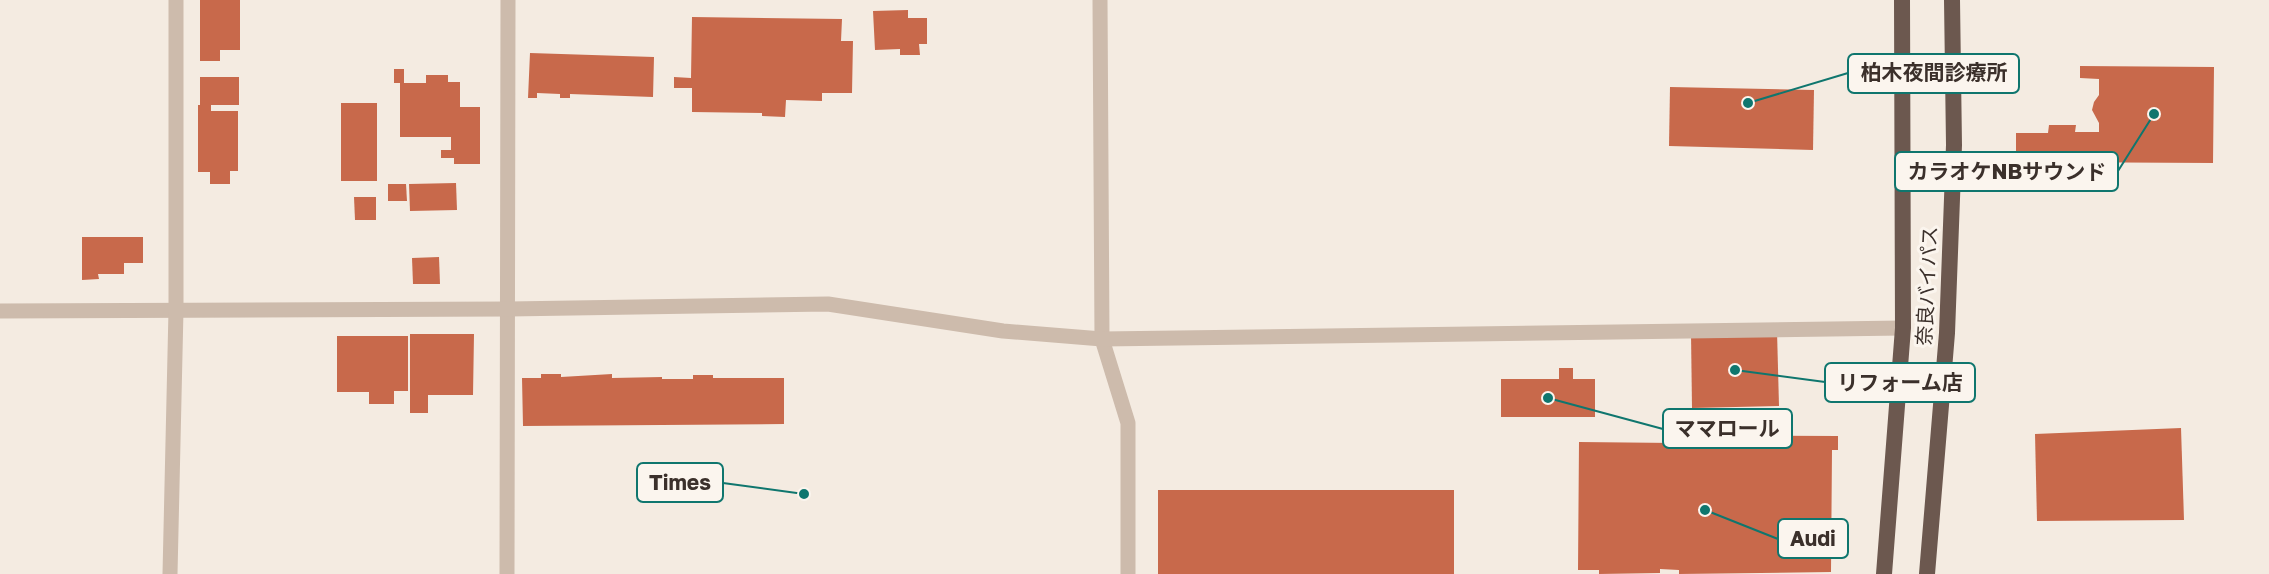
<svg xmlns="http://www.w3.org/2000/svg" width="2269" height="574" viewBox="0 0 2269 574" font-family="'Golos Text','Noto Sans JP',sans-serif">
<style>
.building{fill:#c8694b}
.lines{fill:none;stroke-linecap:round;stroke-linejoin:round}
.minor{stroke:#cdbbac;stroke-width:15}
.tertiary{stroke:#cdbbac;stroke-width:15}
.trunk{stroke:#6c584f;stroke-width:16}
.labels{text-anchor:middle;stroke-width:6;stroke-linejoin:round;paint-order:stroke}
.street-label{font-size:20px;fill:#3b302b;stroke:#fbf5ee}
.leader{fill:none;stroke:#0f766e;stroke-width:2}
.callout-dot{fill:#0f766e;stroke:#fbf5ee;stroke-width:2}
.callout{fill:#fbf5ee;stroke:#0f766e;stroke-width:2}
.callout-label{font-size:21px;text-anchor:middle;font-weight:bold;fill:#3b302b}
</style>
<rect width="100%" height="100%" fill="#f4ebe1"/>
<!-- building -->
<g class="building">
<path d="M 200,0 L 240,0 L 240,50 L 220,50 L 220,61 L 200,61 Z"/>
<path d="M 908,10 L 908,18 L 927,18 L 927,44 L 919,44 L 920,55 L 900,55 L 900,49 L 875,50 L 873,11 Z"/>
<path d="M 692,17 L 842,19 L 841,41 L 853,41 L 852,93 L 822,93 L 822,101 L 786,100 L 785,117 L 762,116 L 762,113 L 692,112 L 692,88 L 674,88 L 674,77 L 691,78 Z"/>
<path d="M 530,53 L 654,57 L 653,97 L 570,94 L 570,98 L 560,98 L 560,94 L 537,93 L 537,98 L 528,98 Z"/>
<path d="M 2080,66 L 2214,67 L 2213,163 L 2016,162 L 2016,133 L 2048,133 L 2049,125 L 2076,125 L 2075,132 L 2099,132 L 2099,123 L 2092,110 L 2094,102 L 2099,95 L 2099,79 L 2080,78 Z"/>
<path d="M 394,69 L 404,69 L 404,83 L 426,83 L 426,75 L 448,75 L 448,82 L 460,82 L 460,107 L 480,107 L 480,164 L 454,164 L 454,158 L 441,158 L 441,150 L 451,150 L 451,137 L 400,137 L 400,83 L 394,83 Z"/>
<path d="M 200,77 L 239,77 L 239,105 L 211,105 L 211,111 L 238,111 L 238,171 L 230,171 L 230,184 L 210,184 L 210,172 L 198,172 L 198,105 L 200,105 Z"/>
<path d="M 1670,87 L 1814,90 L 1813,150 L 1669,146 Z"/>
<rect x="341" y="103" width="36" height="78"/>
<path d="M 456,183 L 457,210 L 410,211 L 409,184 Z"/>
<path d="M 388,184 L 406,184 L 407,201 L 388,201 Z"/>
<path d="M 354,197 L 376,197 L 376,220 L 355,220 Z"/>
<path d="M 82,237 L 143,237 L 143,263 L 124,263 L 124,274 L 98,274 L 99,279 L 82,280 Z"/>
<path d="M 439,257 L 440,284 L 413,284 L 412,258 Z"/>
<path d="M 1777,331 L 1779,406 L 1692,408 L 1691,333 Z"/>
<path d="M 410,334 L 474,334 L 473,395 L 428,395 L 428,413 L 410,413 Z"/>
<path d="M 337,336 L 408,336 L 408,391 L 394,391 L 394,404 L 369,404 L 369,392 L 337,392 Z"/>
<path d="M 1559,368 L 1573,368 L 1573,379 L 1595,379 L 1595,417 L 1501,417 L 1501,379 L 1559,379 Z"/>
<path d="M 541,374 L 561,374 L 561,377 L 612,374 L 612,378 L 662,377 L 662,379 L 693,379 L 693,375 L 713,375 L 713,378 L 784,378 L 784,424 L 523,426 L 522,378 L 541,378 Z"/>
<path d="M 2181,428 L 2184,520 L 2037,521 L 2035,434 Z"/>
<path d="M 1675,435 L 1838,436 L 1838,450 L 1832,450 L 1831,572 L 1679,574 L 1679,570 L 1660,569 L 1660,573 L 1599,574 L 1599,570 L 1578,570 L 1579,442 L 1675,443 Z"/>
<rect x="1158" y="490" width="296" height="84"/>
</g>
<g class="lines">
<!-- minor -->
<g class="minor">
<path d="M 1100,0 L 1102,339 L 1128,423 L 1128,574"/>
<path d="M 507,574 L 508,0"/>
</g>
<!-- tertiary -->
<g class="tertiary">
<path d="M 0,311 L 509,309 L 828,304 L 1003,331 L 1102,339 L 1903,328"/>
<path d="M 170,574 L 176,310 L 176,0"/>
</g>
<!-- trunk -->
<g class="trunk">
<path d="M 1884,574 L 1903,328 L 1902,0"/>
<path d="M 1927,574 L 1947,333 L 1954,145 L 1952,0"/>
</g>
</g>
<g class="labels">
<!-- street labels -->
<g class="street-label">
<text transform="translate(1927 286) rotate(-87)" y="7">奈良バイパス</text>
</g>
</g>
<!-- callouts -->
<path class="leader" d="M1748 103L1848 73M2154 114L2118 171M1735 370L1825 382M1548 398L1663 429M804 494L723 483M1705 510L1778 539"/>
<g class="callout-dot">
<circle cx="1748" cy="103" r="6"/>
<circle cx="2154" cy="114" r="6"/>
<circle cx="1735" cy="370" r="6"/>
<circle cx="1548" cy="398" r="6"/>
<circle cx="804" cy="494" r="6"/>
<circle cx="1705" cy="510" r="6"/>
</g>
<g class="callout">
<rect x="1848" y="54" width="171" height="39" rx="6"/>
<rect x="1895" y="152" width="223" height="39" rx="6"/>
<rect x="1825" y="363" width="150" height="39" rx="6"/>
<rect x="1663" y="409" width="129" height="39" rx="6"/>
<rect x="637" y="463" width="86" height="39" rx="6"/>
<rect x="1778" y="519" width="70" height="39" rx="6"/>
</g>
<g class="callout-label">
<text x="1934" y="80">柏木夜間診療所</text>
<text x="2007" y="179">カラオケNBサウンド</text>
<text x="1900" y="390">リフォーム店</text>
<text x="1727" y="436">ママロール</text>
<text x="680" y="490">Times</text>
<text x="1813" y="546">Audi</text>
</g>
</svg>
